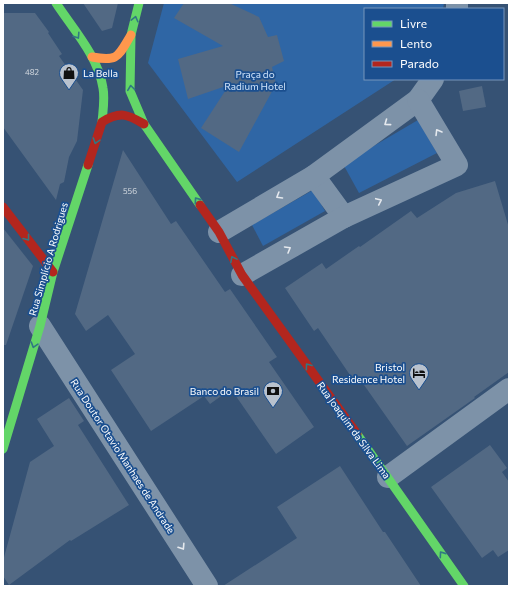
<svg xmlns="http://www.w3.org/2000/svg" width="512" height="589" viewBox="0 0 512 589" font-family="Commissioner,sans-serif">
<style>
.green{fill:#2f66a5}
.building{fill:#526984}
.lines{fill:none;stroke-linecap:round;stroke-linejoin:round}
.street{stroke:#7d92a8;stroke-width:22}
.fast{stroke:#63d668;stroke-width:9}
.slow{stroke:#ff974d;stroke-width:9}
.jam{stroke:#b3261e;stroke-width:9}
.oneway{stroke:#317883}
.oneway2{stroke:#e5e9ee}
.labels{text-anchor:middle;stroke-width:3.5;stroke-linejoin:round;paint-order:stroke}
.number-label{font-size:8px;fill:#d4dae0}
.poi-label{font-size:10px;fill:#fff;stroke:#1b4f8f;text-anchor:end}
.park-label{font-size:10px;fill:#cfe3fa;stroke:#1b4f8f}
.street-label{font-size:10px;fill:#fff;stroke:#1b4f8f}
</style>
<rect width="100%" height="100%" fill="#365274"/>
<!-- green -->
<g class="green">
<path d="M 164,3 L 444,3 L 443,9 L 365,9 L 365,79 L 396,79 L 237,182 L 148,63 Z"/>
<path d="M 418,120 L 437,153 L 359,193 L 343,164 Z"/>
<path d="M 313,190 L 325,211 L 263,246 L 252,225 Z"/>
</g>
<!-- building -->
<g class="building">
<path d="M 83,3 L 118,3 L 112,28 L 102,31 Z"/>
<path d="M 184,3 L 229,3 L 259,17 L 268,37 L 277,35 L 284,61 L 272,67 L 276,84 L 239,152 L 201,128 L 229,85 L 188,99 L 178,59 L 223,46 L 174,18 Z"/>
<path d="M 3,13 L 35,13 L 49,32 L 48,33 L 62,54 L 59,56 L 83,90 L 77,141 L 69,157 L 64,182 L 60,184 L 56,200 L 3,127 Z"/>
<path d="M 482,86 L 486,107 L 463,111 L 459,91 Z"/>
<path d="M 123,150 L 171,224 L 176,221 L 225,292 L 230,289 L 277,357 L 269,362 L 314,427 L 276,454 L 231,389 L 210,404 L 204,396 L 151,431 L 111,370 L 135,354 L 108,315 L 86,331 L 75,314 Z"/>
<path d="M 495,181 L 509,228 L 509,372 L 474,397 L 475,398 L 407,446 L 357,375 L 352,378 L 318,328 L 314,331 L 285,288 L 322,263 L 326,269 L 359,246 L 360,247 L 411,211 L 417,218 L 456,193 Z"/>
<path d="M 3,228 L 33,266 L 6,345 L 3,345 Z"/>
<path d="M 69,398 L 84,421 L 78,425 L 129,505 L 71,541 L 70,540 L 9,585 L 3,576 L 3,561 L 30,462 L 54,446 L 37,419 Z"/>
<path d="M 490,445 L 507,468 L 502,472 L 509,482 L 509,550 L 498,557 L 493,550 L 482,558 L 431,487 Z"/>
<path d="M 340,466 L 383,532 L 385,532 L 421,586 L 223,586 L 297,538 L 277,507 Z"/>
</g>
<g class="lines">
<!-- street -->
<g class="street">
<path d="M 457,3 L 457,9"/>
<path d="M 314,176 L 344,217"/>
<path d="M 219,232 L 314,176 L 418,100 L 433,79"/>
<path d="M 242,275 L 344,217 L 457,165 L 418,100"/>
<path d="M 40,326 L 207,586"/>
<path d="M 388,477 L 509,389"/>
</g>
<!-- fast -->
<g class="fast">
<path d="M 56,3 C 73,29 98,56 103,88 C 105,99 103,111 102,122"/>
<path d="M 139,3 L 131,35 L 130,91 L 144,124 L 200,205"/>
<path d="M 357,434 L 464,586"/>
<path d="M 3,449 L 40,326 L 53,272 L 88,165"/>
</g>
<!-- slow -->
<path class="slow" d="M 92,57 C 119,62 118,56 131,35"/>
<!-- jam -->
<g class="jam">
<path d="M 88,165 L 102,122 C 120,111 127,114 144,124"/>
<path d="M 200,205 L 219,232 L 242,275 L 357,434"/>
<path d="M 3,207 L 53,272"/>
</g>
</g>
<!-- one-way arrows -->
<defs><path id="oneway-chevron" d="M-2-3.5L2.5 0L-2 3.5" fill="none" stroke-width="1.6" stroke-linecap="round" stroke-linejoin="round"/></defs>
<g class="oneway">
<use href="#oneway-chevron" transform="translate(135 19) rotate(-76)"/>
<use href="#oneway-chevron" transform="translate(77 36) rotate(57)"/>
<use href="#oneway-chevron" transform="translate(131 88) rotate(-97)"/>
<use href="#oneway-chevron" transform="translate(96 141) rotate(108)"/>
<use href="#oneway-chevron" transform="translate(197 200) rotate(-125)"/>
<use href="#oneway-chevron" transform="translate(27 238) rotate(52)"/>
<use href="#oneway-chevron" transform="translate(233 259) rotate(-118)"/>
<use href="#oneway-chevron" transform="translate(34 345) rotate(107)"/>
<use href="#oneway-chevron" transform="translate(308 366) rotate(-126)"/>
<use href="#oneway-chevron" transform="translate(442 554) rotate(-125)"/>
</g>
<g class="oneway2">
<use href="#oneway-chevron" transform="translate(387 123) rotate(144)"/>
<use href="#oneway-chevron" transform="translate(438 132) rotate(-121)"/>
<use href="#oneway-chevron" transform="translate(279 196) rotate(149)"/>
<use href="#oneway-chevron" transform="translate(379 201) rotate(-25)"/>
<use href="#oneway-chevron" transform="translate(288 249) rotate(-30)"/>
<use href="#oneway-chevron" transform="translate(182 547) rotate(57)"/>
</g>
<!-- icons -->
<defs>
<symbol id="shop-pin" viewBox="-11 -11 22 30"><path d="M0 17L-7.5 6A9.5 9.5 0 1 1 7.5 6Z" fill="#b9c2ce" stroke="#1b4f8f"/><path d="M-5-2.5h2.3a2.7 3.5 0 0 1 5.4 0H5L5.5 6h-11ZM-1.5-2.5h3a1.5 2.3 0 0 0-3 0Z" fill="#111"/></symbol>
<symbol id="hotel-pin" viewBox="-11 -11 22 30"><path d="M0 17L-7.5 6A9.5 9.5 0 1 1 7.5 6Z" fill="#b9c2ce" stroke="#1b4f8f"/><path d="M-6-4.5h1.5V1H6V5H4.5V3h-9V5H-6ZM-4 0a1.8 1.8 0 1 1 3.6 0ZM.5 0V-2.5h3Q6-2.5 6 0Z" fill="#111"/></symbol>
<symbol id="bank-pin" viewBox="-11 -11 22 30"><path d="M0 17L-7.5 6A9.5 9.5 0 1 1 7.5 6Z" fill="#b9c2ce" stroke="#1b4f8f"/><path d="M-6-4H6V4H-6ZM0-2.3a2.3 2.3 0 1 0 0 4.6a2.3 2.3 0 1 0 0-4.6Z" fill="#111"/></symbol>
</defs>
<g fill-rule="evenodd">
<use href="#shop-pin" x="58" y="62" width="22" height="30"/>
<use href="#hotel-pin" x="408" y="362" width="22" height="30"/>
<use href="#bank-pin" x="262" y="380" width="22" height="30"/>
</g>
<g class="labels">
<!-- number labels -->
<g class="number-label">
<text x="32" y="75">482</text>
<text x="130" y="194">556</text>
</g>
<!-- poi labels -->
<g class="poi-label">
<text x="83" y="77" text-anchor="start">La Bella</text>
<text x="405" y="371">Bristol<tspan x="405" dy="12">Residence Hotel</tspan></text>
<text x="259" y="395">Banco do Brasil</text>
</g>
<!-- park labels -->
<g class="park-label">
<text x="255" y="78">Praça do<tspan x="255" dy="12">Radium Hotel</tspan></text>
</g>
<!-- street labels -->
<g class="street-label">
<text transform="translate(48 259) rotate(-74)" y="4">Rua Simplício A Rodrigues</text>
<text transform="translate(354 430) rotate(54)" y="4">Rua Joaquim da Silva Lima</text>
<text transform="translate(123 456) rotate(57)" y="4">Rua Doutor Otavio Manhaes de Andrade</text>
</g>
</g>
<!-- border -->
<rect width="512" height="589" fill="none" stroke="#ffffff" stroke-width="8"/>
<!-- legend -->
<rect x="364" y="8" width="140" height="72" fill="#1b4f8f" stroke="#7695bc"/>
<rect x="372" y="21" width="20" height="6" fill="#63d668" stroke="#7695bc"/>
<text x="400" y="28" font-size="12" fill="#ffffff">Livre</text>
<rect x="372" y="41" width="20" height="6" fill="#ff974d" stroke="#7695bc"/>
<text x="400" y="48" font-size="12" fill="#ffffff">Lento</text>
<rect x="372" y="61" width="20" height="6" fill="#b3261e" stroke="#7695bc"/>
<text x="400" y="68" font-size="12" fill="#ffffff">Parado</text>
</svg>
